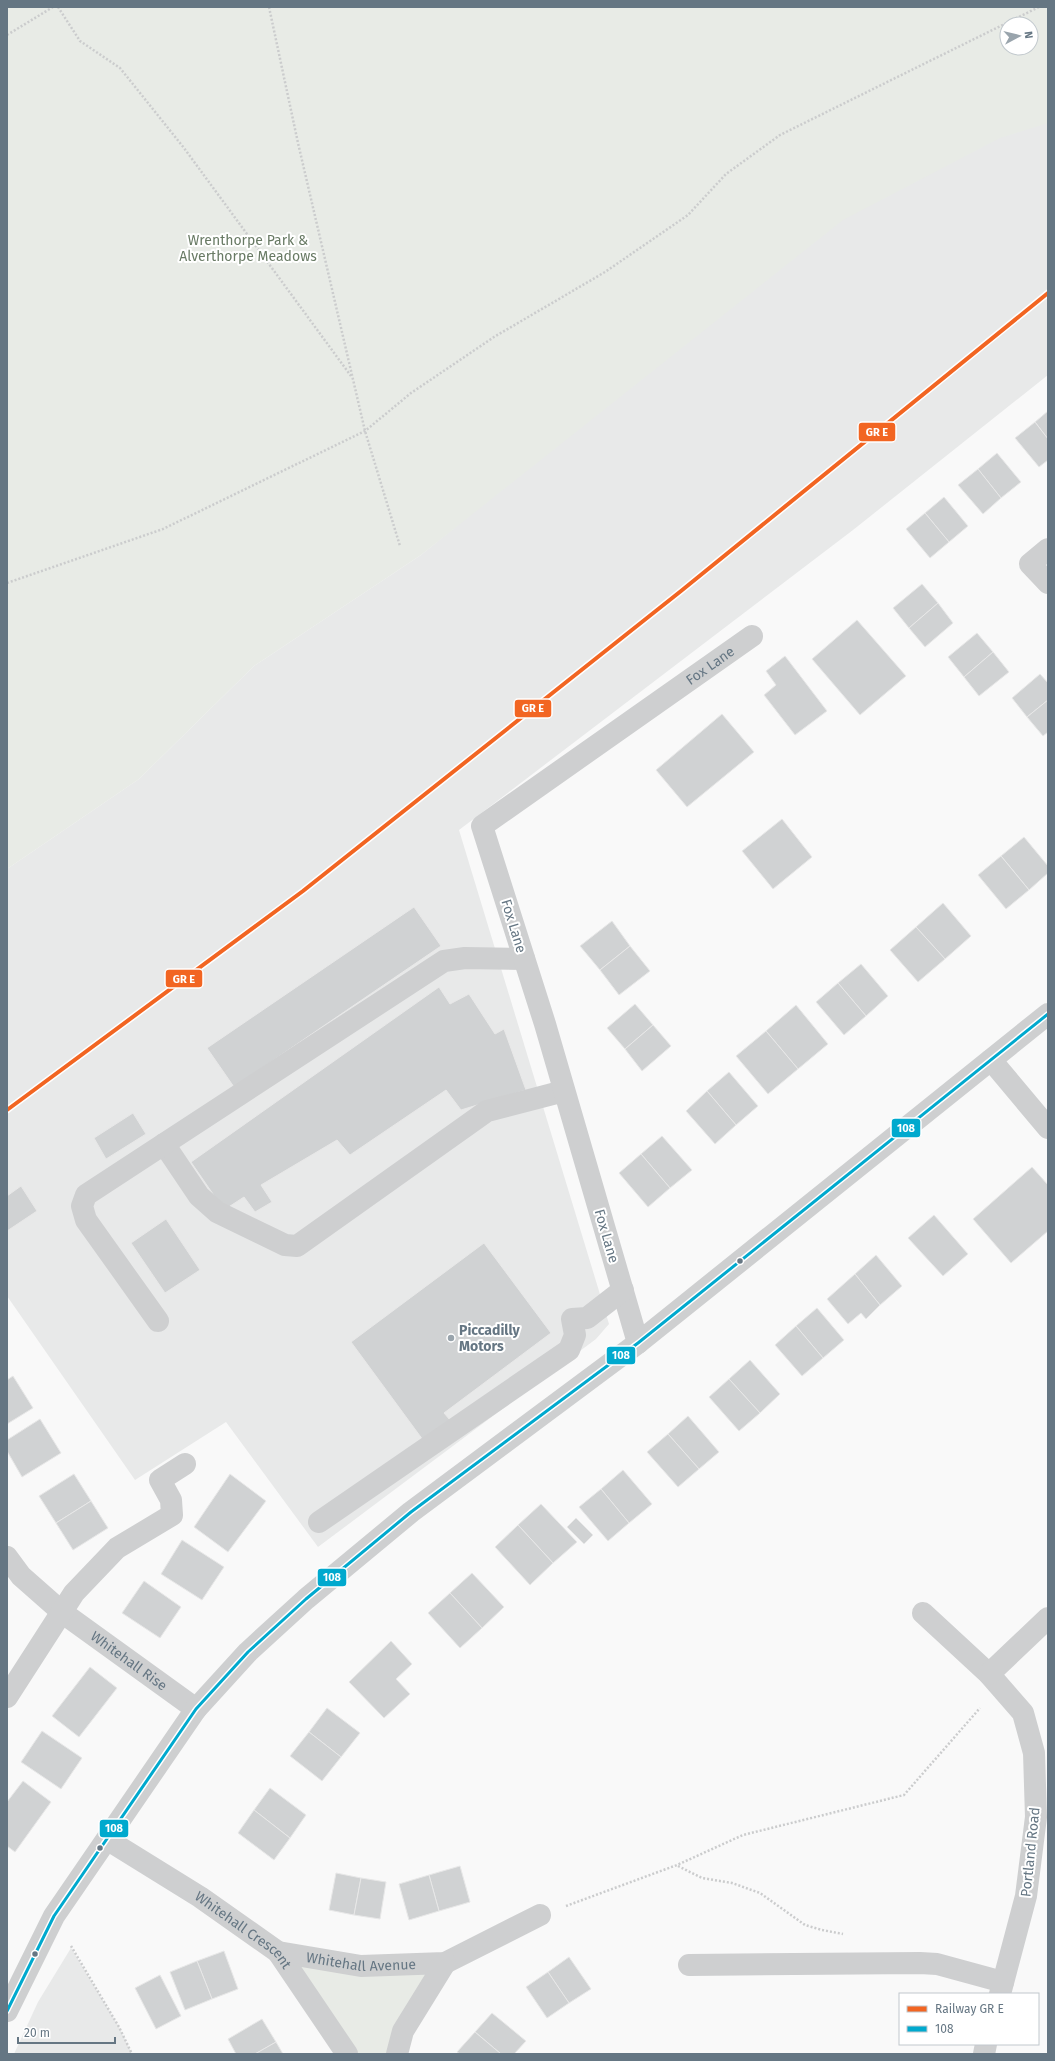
<svg xmlns="http://www.w3.org/2000/svg" width="1055" height="2061" viewBox="0 0 1055 2061" font-family="'Fira Sans',sans-serif">
<style>
.built{fill:#e8e9e9}
.green{fill:#e8ebe6;fill-rule:evenodd}
.building{fill:#d0d2d3;stroke:#e8e8e8}
.lines{fill:none;stroke-linecap:round;stroke-linejoin:round}
.path{stroke:#cbcccd;stroke-width:2.5;stroke-dasharray:2 2;stroke-linecap:butt}
.minor{stroke:#cecfd0;stroke-width:22}
.bus-1-casing{stroke:#fff;stroke-width:6}
.bus-1{stroke:#00a9ce;stroke-width:3}
.rail-1-casing{stroke:#fff;stroke-width:7}
.rail-1{stroke:#f26522;stroke-width:4}
.bus-dot{fill:#657683;stroke:#fff;stroke-width:1.5}
.poi-dot{fill:#99a4ac;stroke:#fff;stroke-width:1.5}
.labels{text-anchor:middle;stroke-width:4;stroke-linejoin:round;paint-order:stroke}
.park-label{font-size:14px;fill:#687a64;stroke:#fff}
.street-label{font-size:14px;fill:#657683;stroke:#fff}
.poi-label{font-size:14px;font-weight:bold;fill:#657683;stroke:#fff;text-anchor:start}
.line-badge{stroke:#fff;stroke-width:1.5}
.badge-label{font-size:11px;text-anchor:middle;font-weight:bold;fill:#fff}
</style>
<rect width="100%" height="100%" fill="#f9f9f9"/>
<!-- built -->
<g class="built">
<path d="M 1048,43 L 1048,375 L 853,530 L 459,830 L 609,1324 L 596,1339 L 318,1547 L 226,1422 L 135,1480 L 7,1296 L 7,869 L 139,779 L 254,666 L 421,555 Z"/>
<path d="M 71,1948 L 119,2027 L 132,2054 L 14,2054 L 38,2002 Z"/>
</g>
<!-- green -->
<g class="green">
<path d="M 7,7 L 1048,7 L 1048,123 L 1000,138 L 843,220 L 421,555 L 254,666 L 139,779 L 7,869 ZM 1007,24 L 1031,24 L 1031,48 L 1007,48 Z"/>
<path d="M 278,1952 L 445,1963 L 397,2054 L 347,2054 Z"/>
</g>
<!-- building -->
<g class="building">
<path d="M 1048,411 L 1048,439 L 1035,422 Z"/>
<path d="M 1035,422 L 1048,439 L 1048,460 L 1039,467 L 1015,438 Z"/>
<path d="M 997,453 L 1021,482 L 1001,498 L 978,469 Z"/>
<path d="M 978,469 L 1001,498 L 983,514 L 958,485 Z"/>
<path d="M 944,497 L 968,526 L 949,542 L 925,513 Z"/>
<path d="M 925,513 L 949,542 L 930,558 L 906,529 Z"/>
<path d="M 922,584 L 938,603 L 909,628 L 893,608 Z"/>
<path d="M 938,603 L 953,623 L 925,647 L 909,628 Z"/>
<path d="M 857,620 L 906,676 L 860,715 L 812,659 Z"/>
<path d="M 977,633 L 993,652 L 964,677 L 948,657 Z"/>
<path d="M 993,652 L 1009,672 L 979,696 L 964,677 Z"/>
<path d="M 785,656 L 827,711 L 795,735 L 764,695 L 776,685 L 766,671 Z"/>
<path d="M 1040,674 L 1048,683 L 1048,700 L 1027,717 L 1012,698 Z"/>
<path d="M 1048,700 L 1048,732 L 1043,736 L 1027,717 Z"/>
<path d="M 722,714 L 754,752 L 687,807 L 656,770 Z"/>
<path d="M 782,819 L 812,857 L 773,889 L 742,851 Z"/>
<path d="M 1024,837 L 1048,866 L 1048,873 L 1029,890 L 1001,856 Z"/>
<path d="M 1001,856 L 1029,890 L 1006,909 L 978,875 Z"/>
<path d="M 943,903 L 971,936 L 945,959 L 916,927 Z"/>
<path d="M 414,907 L 441,946 L 234,1087 L 207,1048 Z"/>
<path d="M 612,921 L 630,946 L 600,970 L 580,946 Z"/>
<path d="M 916,927 L 945,959 L 918,982 L 890,950 Z"/>
<path d="M 630,946 L 650,971 L 619,995 L 600,970 Z"/>
<path d="M 861,964 L 888,996 L 866,1016 L 838,983 Z"/>
<path d="M 838,983 L 866,1016 L 844,1035 L 816,1002 Z"/>
<path d="M 439,987 L 450,1004 L 469,994 L 495,1034 L 504,1029 L 526,1090 L 461,1110 L 446,1090 L 350,1155 L 337,1140 L 261,1185 L 272,1202 L 255,1212 L 244,1197 L 224,1210 L 191,1162 Z"/>
<path d="M 635,1004 L 653,1025 L 625,1049 L 607,1028 Z"/>
<path d="M 796,1005 L 828,1044 L 798,1069 L 766,1031 Z"/>
<path d="M 653,1025 L 671,1046 L 642,1071 L 625,1049 Z"/>
<path d="M 766,1031 L 798,1069 L 768,1094 L 736,1056 Z"/>
<path d="M 729,1072 L 758,1106 L 736,1125 L 707,1091 Z"/>
<path d="M 707,1091 L 736,1125 L 715,1144 L 686,1111 Z"/>
<path d="M 133,1113 L 146,1134 L 106,1159 L 94,1138 Z"/>
<path d="M 662,1136 L 692,1170 L 670,1188 L 641,1154 Z"/>
<path d="M 641,1154 L 670,1188 L 648,1207 L 619,1173 Z"/>
<path d="M 1032,1167 L 1048,1185 L 1048,1231 L 1011,1263 L 973,1219 Z"/>
<path d="M 21,1186 L 37,1211 L 7,1231 L 7,1196 Z"/>
<path d="M 934,1215 L 968,1254 L 943,1276 L 908,1238 Z"/>
<path d="M 166,1219 L 200,1270 L 165,1293 L 131,1243 Z"/>
<path d="M 484,1243 L 551,1333 L 444,1413 L 450,1420 L 423,1440 L 351,1342 Z"/>
<path d="M 876,1255 L 902,1286 L 880,1305 L 855,1274 Z"/>
<path d="M 855,1274 L 880,1305 L 866,1319 L 861,1313 L 848,1324 L 827,1299 Z"/>
<path d="M 817,1308 L 844,1340 L 823,1358 L 796,1326 Z"/>
<path d="M 796,1326 L 823,1358 L 802,1376 L 775,1345 Z"/>
<path d="M 750,1360 L 780,1394 L 760,1413 L 729,1379 Z"/>
<path d="M 13,1376 L 33,1408 L 7,1424 L 7,1380 Z"/>
<path d="M 729,1379 L 760,1413 L 739,1431 L 709,1397 Z"/>
<path d="M 688,1416 L 719,1452 L 699,1469 L 668,1434 Z"/>
<path d="M 40,1419 L 61,1453 L 22,1477 L 7,1451 L 7,1440 Z"/>
<path d="M 668,1434 L 699,1469 L 678,1487 L 647,1452 Z"/>
<path d="M 623,1470 L 652,1504 L 629,1523 L 601,1489 Z"/>
<path d="M 74,1474 L 91,1501 L 56,1523 L 39,1496 Z"/>
<path d="M 230,1474 L 266,1501 L 228,1552 L 194,1527 Z"/>
<path d="M 601,1489 L 629,1523 L 608,1541 L 579,1507 Z"/>
<path d="M 91,1501 L 108,1528 L 73,1550 L 56,1523 Z"/>
<path d="M 541,1504 L 577,1542 L 553,1563 L 518,1525 Z"/>
<path d="M 576,1518 L 593,1535 L 584,1544 L 567,1527 Z"/>
<path d="M 518,1525 L 553,1563 L 530,1585 L 495,1547 Z"/>
<path d="M 182,1540 L 224,1567 L 202,1600 L 161,1574 Z"/>
<path d="M 472,1573 L 504,1607 L 482,1628 L 450,1593 Z"/>
<path d="M 144,1581 L 181,1607 L 160,1638 L 122,1613 Z"/>
<path d="M 450,1593 L 482,1628 L 460,1648 L 428,1613 Z"/>
<path d="M 391,1641 L 412,1664 L 396,1679 L 410,1694 L 384,1718 L 349,1682 Z"/>
<path d="M 90,1667 L 117,1688 L 79,1737 L 52,1716 Z"/>
<path d="M 327,1708 L 360,1733 L 341,1757 L 309,1732 Z"/>
<path d="M 42,1731 L 82,1758 L 61,1789 L 21,1762 Z"/>
<path d="M 309,1732 L 341,1757 L 322,1781 L 290,1756 Z"/>
<path d="M 23,1781 L 51,1802 L 15,1852 L 7,1846 L 7,1802 Z"/>
<path d="M 270,1788 L 306,1815 L 290,1838 L 254,1810 Z"/>
<path d="M 254,1810 L 290,1838 L 274,1860 L 238,1833 Z"/>
<path d="M 460,1866 L 470,1902 L 439,1911 L 429,1875 Z"/>
<path d="M 336,1873 L 361,1878 L 354,1915 L 329,1910 Z"/>
<path d="M 429,1875 L 439,1911 L 409,1920 L 399,1884 Z"/>
<path d="M 361,1878 L 386,1882 L 380,1919 L 354,1915 Z"/>
<path d="M 224,1951 L 238,1989 L 212,1999 L 197,1961 Z"/>
<path d="M 569,1957 L 591,1989 L 569,2003 L 548,1972 Z"/>
<path d="M 197,1961 L 212,1999 L 185,2010 L 170,1972 Z"/>
<path d="M 548,1972 L 569,2003 L 547,2018 L 526,1987 Z"/>
<path d="M 160,1975 L 181,2016 L 156,2029 L 135,1988 Z"/>
<path d="M 492,2013 L 526,2041 L 514,2054 L 501,2054 L 475,2032 Z"/>
<path d="M 262,2019 L 276,2042 L 255,2054 L 236,2054 L 228,2039 Z"/>
<path d="M 475,2032 L 501,2054 L 460,2054 L 457,2052 Z"/>
<path d="M 276,2042 L 283,2054 L 255,2054 Z"/>
</g>
<g class="lines">
<!-- path -->
<g class="path">
<path d="M 58,7 L 80,41 L 120,68 L 184,148 L 351,376"/>
<path d="M 269,7 L 298,143 L 365,431 L 400,546"/>
<path d="M 7,35 L 53,7"/>
<path d="M 7,583 L 163,529 L 365,431 L 411,393 L 494,337 L 605,272 L 688,215 L 726,174 L 780,135 L 1039,7"/>
<path d="M 678,1866 L 702,1878 L 732,1883 L 760,1893 L 805,1925 L 822,1930 L 843,1934"/>
<path d="M 566,1906 L 677,1865 L 743,1835 L 904,1795 L 980,1708"/>
<path d="M 71,1946 L 119,2027 L 132,2054"/>
</g>
<!-- minor -->
<g class="minor">
<path d="M 1048,549 L 1030,564 L 1048,583"/>
<path d="M 991,1060 L 1048,1128"/>
<path d="M 164,1144 L 199,1196 L 217,1212 L 285,1245 L 297,1246 L 487,1111 L 564,1091"/>
<path d="M 158,1321 L 86,1220 L 82,1206 L 86,1195 L 444,961 L 465,958 L 524,959"/>
<path id="s1" d="M 638,1343 L 545,1024 L 482,826 L 752,636"/>
<path d="M 319,1522 L 569,1350 L 575,1335 L 572,1319 L 587,1318 L 623,1290"/>
<path id="s2" d="M 7,1557 L 21,1576 L 63,1613 L 196,1709"/>
<path d="M 923,1613 L 989,1674 L 1023,1713 L 1034,1753 L 1036,1817 L 1026,1896 L 1000,1994"/>
<path d="M 989,1674 L 1048,1618"/>
<path d="M 7,1697 L 74,1593 L 117,1548 L 172,1515 L 171,1500 L 160,1480 L 185,1464"/>
<path id="s3" d="M 108,1840 L 200,1897 L 278,1952 L 347,2054"/>
<path id="s4" d="M 278,1952 L 361,1966 L 445,1963 L 540,1915"/>
<path d="M 689,1965 L 920,1963 L 937,1964 L 1003,1982"/>
<path d="M 7,2011 L 54,1916 L 196,1709 L 248,1652 L 306,1599 L 411,1512 L 638,1343 L 1048,1014"/>
<path d="M 397,2054 L 403,2031 L 445,1963"/>
<path d="M 984,2054 L 986,2044"/>
</g>
<defs>
<path id="bus-1" d="M 7,2011 L 54,1916 L 196,1709 L 248,1652 L 306,1599 L 411,1512 L 638,1343 L 1048,1014"/>
</defs>
<!-- bus-1 casing -->
<use href="#bus-1" class="bus-1-casing"/>
<!-- bus-1 -->
<use href="#bus-1" class="bus-1"/>
<defs>
<path id="rail-1" d="M 7,1110 L 303,891 L 681,591 L 1048,293"/>
</defs>
<!-- rail-1 casing -->
<use href="#rail-1" class="rail-1-casing"/>
<!-- rail-1 -->
<use href="#rail-1" class="rail-1"/>
</g>
<!-- markers -->
<g class="bus-dot">
<circle cx="740" cy="1261" r="3.5"/>
<circle cx="100" cy="1848" r="3.5"/>
<circle cx="35" cy="1954" r="3.5"/>
</g>
<circle class="poi-dot" cx="451" cy="1338" r="4"/>
<g class="labels">
<!-- park labels -->
<g class="park-label">
<text x="248" y="245">Wrenthorpe Park &amp;<tspan x="248" dy="16">Alverthorpe Meadows</tspan></text>
</g>
<!-- street labels -->
<g class="street-label">
<text dy="5" stroke="none"><textPath href="#s1" startOffset="819">Fox Lane</textPath></text>
<text transform="translate(514 926) rotate(73)" y="5">Fox Lane</text>
<text transform="translate(607 1236) rotate(74)" y="5">Fox Lane</text>
<text dy="5" stroke="none"><textPath href="#s2" startOffset="161">Whitehall Rise</textPath></text>
<text transform="translate(1030 1852) rotate(-84)" y="5">Portland Road</text>
<text dy="5" stroke="none"><textPath href="#s3" startOffset="163">Whitehall Crescent</textPath></text>
<text dy="5" stroke="none"><textPath href="#s4" startOffset="84">Whitehall Avenue</textPath></text>
</g>
<!-- poi labels -->
<g class="poi-label">
<text x="459" y="1335">Piccadilly<tspan x="459" dy="16">Motors</tspan></text>
</g>
</g>
<g class="line-badge">
<rect x="858" y="422" width="38" height="20" rx="4" fill="#f26522"/>
<rect x="514" y="699" width="38" height="19" rx="4" fill="#f26522"/>
<rect x="165" y="969" width="38" height="19" rx="4" fill="#f26522"/>
<rect x="891" y="1118" width="30" height="20" rx="4" fill="#00a9ce"/>
<rect x="606" y="1346" width="30" height="19" rx="4" fill="#00a9ce"/>
<rect x="317" y="1568" width="30" height="19" rx="4" fill="#00a9ce"/>
<rect x="99" y="1819" width="30" height="19" rx="4" fill="#00a9ce"/>
</g>
<g class="badge-label">
<text x="877" y="436">GR E</text>
<text x="533" y="712">GR E</text>
<text x="184" y="983">GR E</text>
<text x="906" y="1132">108</text>
<text x="621" y="1359">108</text>
<text x="332" y="1581">108</text>
<text x="114" y="1832">108</text>
</g>
<!-- border -->
<rect width="1055" height="2061" fill="none" stroke="#657683" stroke-width="16"/>
<!-- legend -->
<rect x="899" y="1993" width="140" height="52" fill="#ffffff" stroke="#c1c8cd"/>
<rect x="907" y="2006" width="20" height="6" fill="#f26522" stroke="#c1c8cd"/>
<text x="935" y="2013" font-size="12" fill="#657683">Railway GR E</text>
<rect x="907" y="2026" width="20" height="6" fill="#00a9ce" stroke="#c1c8cd"/>
<text x="935" y="2033" font-size="12" fill="#657683">108</text>
<!-- north arrow -->
<g transform="translate(1019 36) rotate(83)"><circle r="19" fill="#ffffff" stroke="#c1c8cd"/>
<path d="M0-3L7 15L0 10L-7 15Z" fill="#99a4ac"/>
<text y="-6" font-size="11" font-weight="bold" text-anchor="middle" fill="#657683">N</text>
</g>
<!-- scale -->
<path d="M18 2037v6h97v-6" fill="none" stroke="#657683" stroke-width="2"/>
<text x="24" y="2037" font-size="12" fill="#657683" stroke="#ffffff" stroke-width="3" paint-order="stroke">20 m</text>
</svg>
